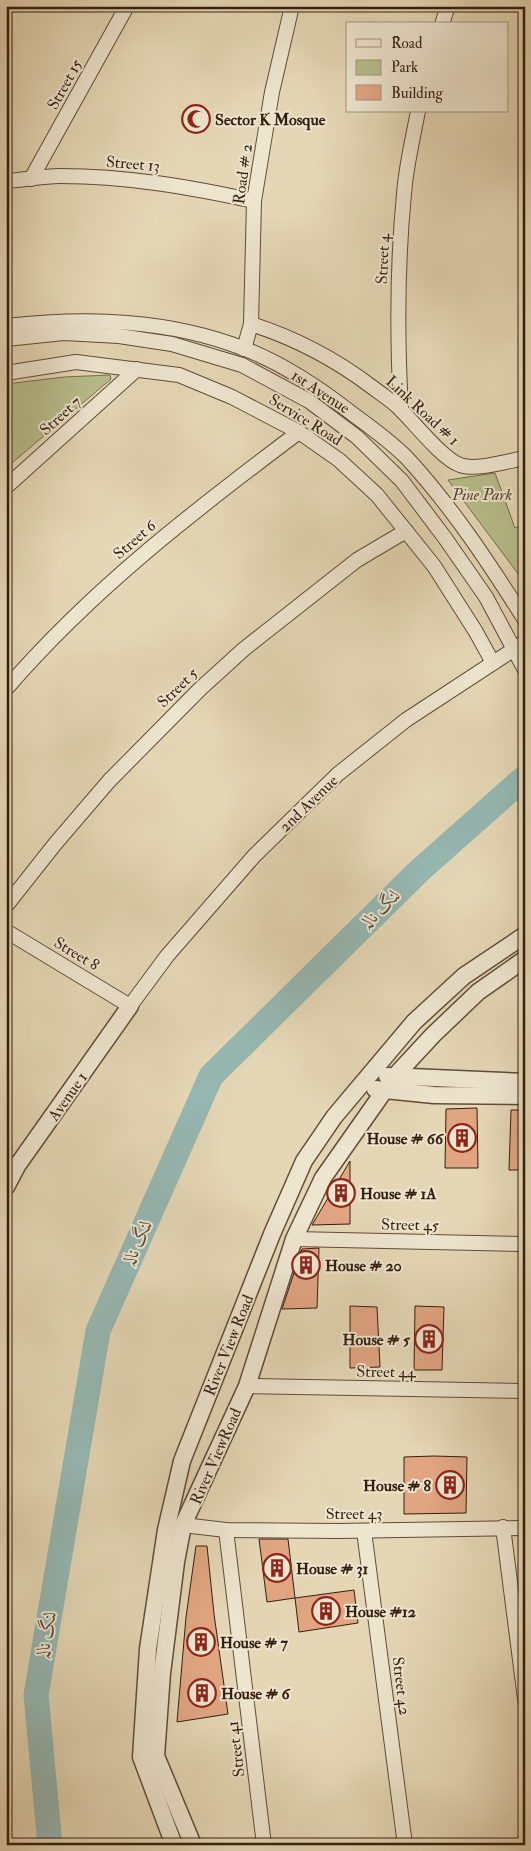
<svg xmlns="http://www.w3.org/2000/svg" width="531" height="1851" viewBox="0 0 531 1851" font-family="'IM FELL Double Pica',Amiri,serif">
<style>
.green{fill:#b7bd8b;stroke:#756e4d}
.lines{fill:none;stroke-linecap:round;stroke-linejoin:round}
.river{stroke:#96b8b3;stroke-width:25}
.building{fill:#e1a582;stroke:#331e0f}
.minor-casing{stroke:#604c38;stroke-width:16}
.tertiary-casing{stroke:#604c38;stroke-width:19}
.minor{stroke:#eee5cf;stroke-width:14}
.tertiary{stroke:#eee5cf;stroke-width:16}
.labels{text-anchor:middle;stroke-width:4;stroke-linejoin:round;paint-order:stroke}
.street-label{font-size:16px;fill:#331e0f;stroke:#eee5cf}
.poi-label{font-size:16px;font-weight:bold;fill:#331e0f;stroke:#eee5cf;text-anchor:start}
.park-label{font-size:16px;font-style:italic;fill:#54462e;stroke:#eee5cf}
.water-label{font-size:18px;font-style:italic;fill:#514c40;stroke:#eee5cf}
</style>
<rect width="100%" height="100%" fill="#e5d7b5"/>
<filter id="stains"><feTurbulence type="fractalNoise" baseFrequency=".004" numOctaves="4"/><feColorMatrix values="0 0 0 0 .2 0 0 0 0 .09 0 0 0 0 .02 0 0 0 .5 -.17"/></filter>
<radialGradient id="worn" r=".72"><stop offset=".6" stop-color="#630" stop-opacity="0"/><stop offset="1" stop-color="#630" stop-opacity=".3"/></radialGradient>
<!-- green -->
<g class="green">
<path d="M 110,375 L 111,379 L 6,468 L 6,384 L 64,377 Z"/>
<path d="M 495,473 L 515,528 L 525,524 L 525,583 L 448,480 Z"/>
</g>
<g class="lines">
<!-- river -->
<path class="river" d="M 50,1845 L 36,1695 L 98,1331 L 211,1076 L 419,871 L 525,777"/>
</g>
<!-- building -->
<g class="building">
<path d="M 477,1108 L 478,1168 L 445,1168 L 446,1109 Z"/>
<path d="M 511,1110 L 525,1110 L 525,1170 L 509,1170 Z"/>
<path d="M 350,1161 L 350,1224 L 312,1225 Z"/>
<path d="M 319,1248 L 317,1308 L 282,1309 L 302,1249 Z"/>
<path d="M 350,1306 L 377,1307 L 380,1367 L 350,1368 Z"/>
<path d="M 415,1306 L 444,1307 L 442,1370 L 414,1370 Z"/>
<path d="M 434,1456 L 467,1457 L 466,1513 L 404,1514 L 404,1457 Z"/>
<path d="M 259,1539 L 288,1539 L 295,1598 L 267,1602 Z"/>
<path d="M 196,1546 L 207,1546 L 214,1614 L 228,1714 L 177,1722 L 186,1617 Z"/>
<path d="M 354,1590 L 358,1623 L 299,1632 L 295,1598 Z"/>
</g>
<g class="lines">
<defs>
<g id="minor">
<path d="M 442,24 L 448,6"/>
<path d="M 31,179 L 127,6"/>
<path d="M 6,181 C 24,180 42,176 60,176 C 126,176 190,187 254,201"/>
<path d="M 251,324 C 295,338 335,359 372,387 C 380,393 389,399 397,406 C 413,421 442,459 460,465 C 475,471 508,461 525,458"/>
<path d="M 6,326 C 87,317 168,319 245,349 C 284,364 321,389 354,415 C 372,428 391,442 407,458 C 452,507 489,563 525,620"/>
<path d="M 6,339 L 64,333 L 119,336 L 172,344 L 242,365 L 309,401 L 357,437 L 402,481 L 445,538 L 486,597 L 525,670"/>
<path d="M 244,349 L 251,324 L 254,201 L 272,92 L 292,6"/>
<path d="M 6,373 L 76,362 L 179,375 L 232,397 L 299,432 L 339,460 L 377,495 L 434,566 L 476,632 L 493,663"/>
<path d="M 401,410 C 397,338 397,266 404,194 C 406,166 413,138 418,111"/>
<path d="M 6,487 L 137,369"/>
<path d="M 6,689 C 91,590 195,510 299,432"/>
<path d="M 6,906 L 55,844 L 109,781 L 200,689 L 244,649 L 357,560 L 406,531"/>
<path d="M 6,931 L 130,1006 L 167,956 L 254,856 L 338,774 L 406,720 L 525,642"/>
<path d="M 294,1239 L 525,1244"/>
<path d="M 247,1386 L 525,1391"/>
<path d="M 183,1525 L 226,1530 L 338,1531 L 525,1528"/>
<path d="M 503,1527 L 525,1699"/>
<path d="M 226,1530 L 264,1845"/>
<path d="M 364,1531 L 405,1845"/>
</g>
<g id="tertiary">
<path d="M 387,1076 L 525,1082"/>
<path d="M 375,1089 L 434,1095 L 525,1096"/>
<path d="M 6,1187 L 17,1166 L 130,1006"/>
<path d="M 174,1845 L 141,1757 L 148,1649 L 166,1530 L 182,1461 L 272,1234 L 304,1161 L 334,1117 L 414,1022 L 464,976 L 525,935"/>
<path d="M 193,1845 L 156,1756 L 162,1673 L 176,1562 L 183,1525 L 247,1386 L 294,1239 L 323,1178 L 394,1077 L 433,1035 L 478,992 L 525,959"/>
</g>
</defs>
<!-- minor casing -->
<use href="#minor" class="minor-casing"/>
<!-- tertiary casing -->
<use href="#tertiary" class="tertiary-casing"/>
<!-- minor -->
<use href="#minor" class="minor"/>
<!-- tertiary -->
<use href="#tertiary" class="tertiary"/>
</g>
<!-- icons -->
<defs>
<symbol id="mosque-ring" viewBox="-11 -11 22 22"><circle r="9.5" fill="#eee5cf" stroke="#8f2418" stroke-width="1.5"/><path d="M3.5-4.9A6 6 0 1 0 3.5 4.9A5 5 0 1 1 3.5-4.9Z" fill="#8f2418"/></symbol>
<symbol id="building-ring" viewBox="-11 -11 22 22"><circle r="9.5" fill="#eee5cf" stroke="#8f2418" stroke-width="1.5"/><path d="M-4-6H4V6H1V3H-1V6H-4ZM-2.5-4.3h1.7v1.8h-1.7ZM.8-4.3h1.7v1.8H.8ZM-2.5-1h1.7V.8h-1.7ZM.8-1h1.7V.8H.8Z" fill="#8f2418"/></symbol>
</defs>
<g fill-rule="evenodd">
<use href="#mosque-ring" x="180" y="103" width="32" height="32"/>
<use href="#building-ring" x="446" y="1122" width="32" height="32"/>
<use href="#building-ring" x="325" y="1177" width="32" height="32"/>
<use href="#building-ring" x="290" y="1249" width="32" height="32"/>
<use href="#building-ring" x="413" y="1323" width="32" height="32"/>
<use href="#building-ring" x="434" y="1469" width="32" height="32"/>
<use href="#building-ring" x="261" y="1552" width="32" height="32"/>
<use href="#building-ring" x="310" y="1595" width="32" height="32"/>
<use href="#building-ring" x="185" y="1626" width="32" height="32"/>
<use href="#building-ring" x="186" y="1677" width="32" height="32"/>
</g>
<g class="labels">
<!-- street labels -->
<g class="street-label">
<text transform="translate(64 84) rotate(-61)" y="6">Street 15</text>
<text transform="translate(133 163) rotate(5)" y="6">Street 13</text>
<text transform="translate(242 174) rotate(-82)" y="6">Road # 2</text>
<text transform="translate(382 259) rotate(-87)" y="6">Street 4</text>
<text transform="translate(321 391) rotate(33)" y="6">1st Avenue</text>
<text transform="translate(423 410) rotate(43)" y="6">Link Road # 1</text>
<text transform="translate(60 415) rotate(-42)" y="6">Street 7</text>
<text transform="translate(306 419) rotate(32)" y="6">Service Road</text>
<text transform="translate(134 539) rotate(-41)" y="6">Street 6</text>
<text transform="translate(177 687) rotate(-44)" y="6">Street 5</text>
<text transform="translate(308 803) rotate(-44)" y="6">2nd Avenue</text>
<text transform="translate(77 953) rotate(31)" y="6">Street 8</text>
<text transform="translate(67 1096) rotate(-55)" y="6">Avenue 1</text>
<text transform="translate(410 1224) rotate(1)" y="6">Street 45</text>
<text transform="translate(228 1345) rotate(-68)" y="6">River View Road</text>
<text transform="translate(386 1371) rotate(1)" y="6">Street 44</text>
<text transform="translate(215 1456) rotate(-66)" y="6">River ViewRoad</text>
<text x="354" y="1519">Street 43</text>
<text transform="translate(402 1686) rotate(83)" y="6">Street 42</text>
<text transform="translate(235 1749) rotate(-97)" y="6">Street 41</text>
</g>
<!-- poi labels -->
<g class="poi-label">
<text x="215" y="125">Sector K Mosque</text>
<text x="443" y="1144" text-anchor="end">House # 66</text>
<text x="360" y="1199">House # 1A</text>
<text x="325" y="1271">House # 20</text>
<text x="410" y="1345" text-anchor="end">House # 5</text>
<text x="431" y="1491" text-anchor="end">House # 8</text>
<text x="296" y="1574">House # 31</text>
<text x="345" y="1617">House #12</text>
<text x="220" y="1648">House # 7</text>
<text x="221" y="1699">House # 6</text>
</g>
<!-- park labels -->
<g class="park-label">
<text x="482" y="500">Pine Park</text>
</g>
<!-- water labels -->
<g class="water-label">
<text transform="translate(380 909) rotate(-45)" y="6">لنگ نالہ</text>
<text transform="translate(137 1243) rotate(-66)" y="6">لنگ نالہ</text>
<text transform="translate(46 1635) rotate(-80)" y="6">لنگ نالہ</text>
</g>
</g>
<!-- margin -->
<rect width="531" height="1851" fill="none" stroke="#e5d7b5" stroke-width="25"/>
<rect x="8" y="8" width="516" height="1836" fill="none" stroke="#331e0f" stroke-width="2.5"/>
<rect x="12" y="12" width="506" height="1826" fill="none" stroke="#331e0f"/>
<!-- legend -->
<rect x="346" y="22" width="162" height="90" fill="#eee5cf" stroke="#a39582"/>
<rect x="356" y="39" width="25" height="8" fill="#eee5cf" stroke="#a39582"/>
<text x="391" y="48" font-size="15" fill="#331e0f">Road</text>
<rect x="356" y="60" width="25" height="15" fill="#b7bd8b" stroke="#a39582"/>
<text x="391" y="72" font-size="15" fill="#331e0f">Park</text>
<rect x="356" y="85" width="25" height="15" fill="#e1a582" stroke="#a39582"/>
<text x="391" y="98" font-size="15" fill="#331e0f">Building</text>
<rect width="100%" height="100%" filter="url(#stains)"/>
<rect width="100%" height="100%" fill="url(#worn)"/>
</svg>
